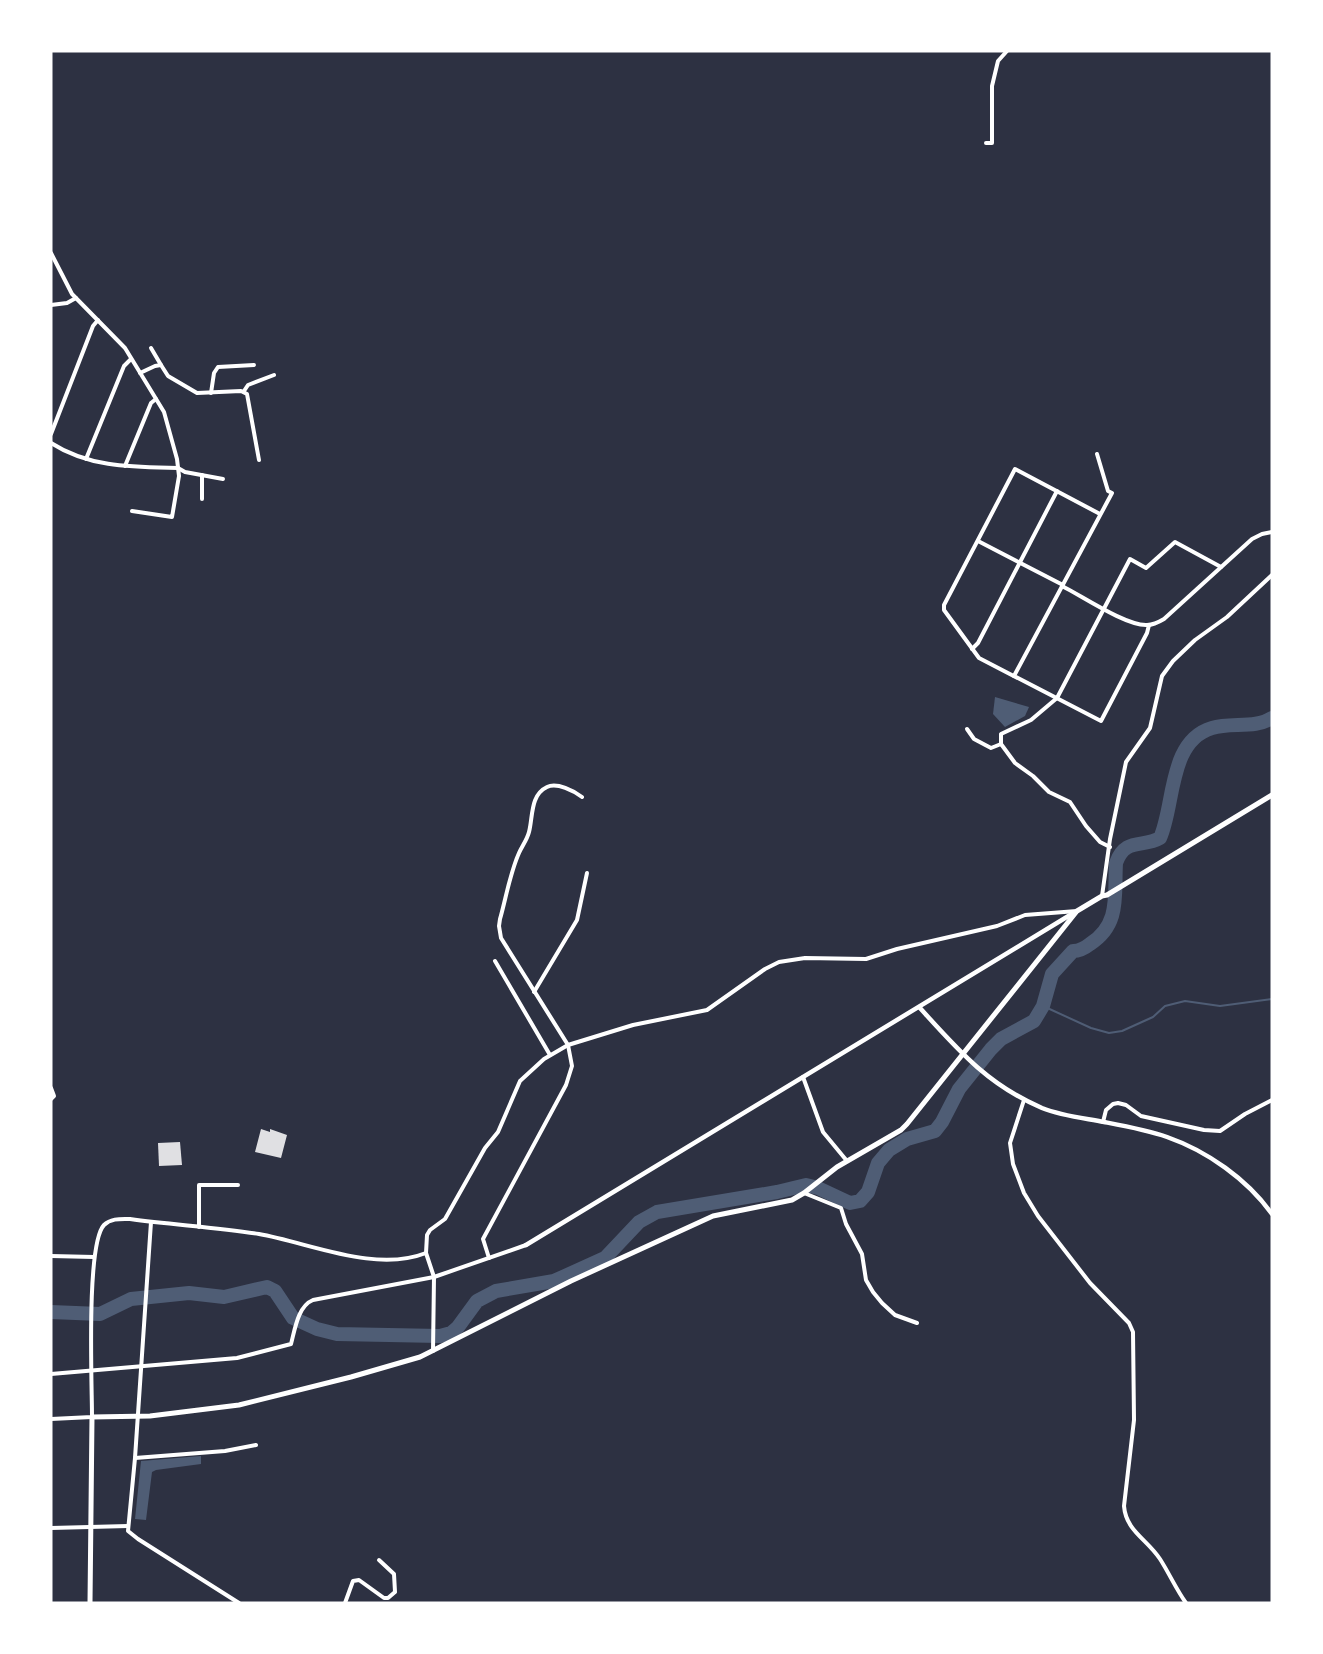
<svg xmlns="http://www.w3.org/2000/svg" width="1323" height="1654" viewBox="0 0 1323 1654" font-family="'Sofia Sans Condensed',sans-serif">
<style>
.water{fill:#4f5d75}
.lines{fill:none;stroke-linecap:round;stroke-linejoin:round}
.stream{stroke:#4f5d75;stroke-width:2}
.river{stroke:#4f5d75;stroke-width:14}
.building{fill:#e0e0e3}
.minor{stroke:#fff;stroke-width:4}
.tertiary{stroke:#fff;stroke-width:4.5}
.secondary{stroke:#fff;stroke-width:5}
</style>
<rect width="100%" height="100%" fill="#2d3142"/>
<!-- water -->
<g class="water">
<path d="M 995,697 L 1029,707 L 1025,716 L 1005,727 L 993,714 Z"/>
<path d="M 201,1456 L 201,1464 L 156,1470 L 152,1472 L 146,1520 L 135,1519 L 141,1461 Z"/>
</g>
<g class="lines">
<!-- stream -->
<path class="stream" d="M 1043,1006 L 1091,1028 L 1109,1033 L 1122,1031 L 1153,1017 L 1165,1006 L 1185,1001 L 1220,1006 L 1272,999"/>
<!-- river -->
<path class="river" d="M 51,1312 L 100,1314 L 131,1299 L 189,1293 L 224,1297 L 267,1287 L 275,1291 L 293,1318 L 317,1329 L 337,1334 L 440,1336 L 451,1333 L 458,1327 L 477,1301 L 496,1291 L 554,1281 L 605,1258 L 639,1222 L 657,1212 L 777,1192 L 806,1185 L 818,1188 L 850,1203 L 860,1201 L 868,1192 L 878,1163 L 889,1150 L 907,1139 L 935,1131 L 942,1122 L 959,1089 L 991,1049 L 1001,1039 L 1034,1021 L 1043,1006 L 1052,974 L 1073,951 C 1080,951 1085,948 1090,944 C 1121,924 1114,895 1116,863 C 1125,837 1143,848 1160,838 C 1175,805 1168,741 1212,728 C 1231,722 1255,729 1272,718"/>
</g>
<!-- building -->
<g class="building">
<path d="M 261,1129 L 270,1132 L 270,1129 L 287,1135 L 281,1158 L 255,1152 Z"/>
<path d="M 180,1142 L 182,1165 L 159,1166 L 158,1143 Z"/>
</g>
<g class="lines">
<!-- minor -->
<g class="minor">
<path d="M 986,143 L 992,143 L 992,86 L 998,61 L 1007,51"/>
<path d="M 51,253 L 72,294 L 125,348 L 164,412 L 177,459 L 179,476 L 172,517 L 132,511"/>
<path d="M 51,305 L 67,303 L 76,298"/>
<path d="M 151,348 L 161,365"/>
<path d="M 140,373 L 155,366 L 161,365 L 168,376 L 197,393 L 241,391 L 247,394 L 259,460"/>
<path d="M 244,391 L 248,385 L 274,375"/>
<path d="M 211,393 L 214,373 L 218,367 L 254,365"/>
<path d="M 51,434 L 93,326 L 98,320"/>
<path d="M 51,443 C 90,468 134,467 178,468 L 185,472 L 223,479"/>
<path d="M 86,459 L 124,366 L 131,359"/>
<path d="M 125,466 L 151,403 L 156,399"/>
<path d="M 202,475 L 202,499"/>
<path d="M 1100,514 L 1015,469 L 944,605 L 944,610 L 979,658 L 1101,721 L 1147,633 L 1149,625"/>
<path d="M 978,541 L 1063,585"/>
<path d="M 1062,586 C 1082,596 1126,626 1147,625 C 1153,625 1159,622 1164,619 L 1252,539 L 1262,534 L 1272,532"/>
<path d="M 972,649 L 978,643 L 1057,491"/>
<path d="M 1014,676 L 1112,493 L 1108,491 L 1097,454"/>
<path d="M 967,729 L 974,739 L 991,748 L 1001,744"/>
<path d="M 1110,847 L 1100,842 L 1086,826 L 1070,802 L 1049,792 L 1033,776 L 1015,763 L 1001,744 L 1001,734 L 1031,720 L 1057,698 L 1130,559 L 1146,568 L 1175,542 L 1221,567"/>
<path d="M 1102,896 L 1110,839 L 1126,762 L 1150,728 L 1162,676 L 1173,661 L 1195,640 L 1227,617 L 1272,575"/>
<path d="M 495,961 L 550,1055"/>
<path d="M 534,992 L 577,920 L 587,873"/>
<path d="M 803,1077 L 823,1132 L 847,1161"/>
<path d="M 51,1088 L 54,1096 L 51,1099"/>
<path d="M 1024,1100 L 1010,1143 L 1013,1164 L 1024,1193 L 1038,1216 L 1090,1283 L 1129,1323 L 1133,1332 L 1134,1420 L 1124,1506 C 1126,1531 1147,1539 1160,1559 C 1169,1573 1176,1589 1186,1603"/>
<path d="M 1103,1122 L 1106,1110 L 1113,1104 L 1118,1103 L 1126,1105 L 1141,1116 L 1204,1130 L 1220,1131 L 1245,1114 L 1272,1100"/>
<path d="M 804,1193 L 841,1208 L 846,1224 L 862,1254 L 866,1280 L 873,1292 L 882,1303 L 895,1315 L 917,1323"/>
<path d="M 151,1222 L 135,1458 L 128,1531 L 138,1539 L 239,1603"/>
<path d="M 199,1227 L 199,1185 L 238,1185"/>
<path d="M 51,1256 L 94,1257"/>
<path d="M 489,1258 L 483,1239 L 566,1085 L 572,1066 L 568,1045 L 501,938 L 499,926 L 500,919 C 506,898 510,873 519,853 C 522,846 527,840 529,832 C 533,817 530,795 547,787 C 557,782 574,791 582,797"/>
<path d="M 433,1351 L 434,1277 L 426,1253 L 427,1235 L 430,1230 L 445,1219 L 485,1148 L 498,1132 L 520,1081 L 544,1059 L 568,1045 L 633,1025 L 707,1010 L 765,969 L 779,962 L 805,958 L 866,959 L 897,949 L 997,926 L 1025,915 L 1077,911"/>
<path d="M 51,1374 L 237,1358 L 291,1344 C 295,1329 298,1306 313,1300 L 434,1277 L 526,1245"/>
<path d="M 51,1419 L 92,1417 C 92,1384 86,1244 104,1225 C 111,1218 121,1219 130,1219 C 173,1225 216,1227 259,1234 C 310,1243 375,1273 426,1253"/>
<path d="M 135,1458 L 225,1451 L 256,1445"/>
<path d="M 51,1528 L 128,1526"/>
<path d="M 345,1603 L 353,1581 L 359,1580 L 384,1598 L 388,1598 L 395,1592 L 394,1574 L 379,1560"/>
</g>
<!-- tertiary -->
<g class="tertiary">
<path d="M 920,1008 C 958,1050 988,1085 1042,1108 C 1062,1116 1083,1118 1104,1122 C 1125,1126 1147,1130 1167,1137 C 1207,1151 1247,1179 1272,1214"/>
<path d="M 526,1245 L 1075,912"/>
</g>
<!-- secondary -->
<path class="secondary" d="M 90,1603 L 92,1417 L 150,1416 L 239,1405 L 351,1377 L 420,1357 L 571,1281 L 713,1216 L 792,1200 L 804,1193 L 837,1167 L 901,1130 L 907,1124 L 1077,911 L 1102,896 L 1107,895 L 1272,795"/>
</g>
<!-- border -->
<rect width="1323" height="1654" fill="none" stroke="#ffffff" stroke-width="105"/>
</svg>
